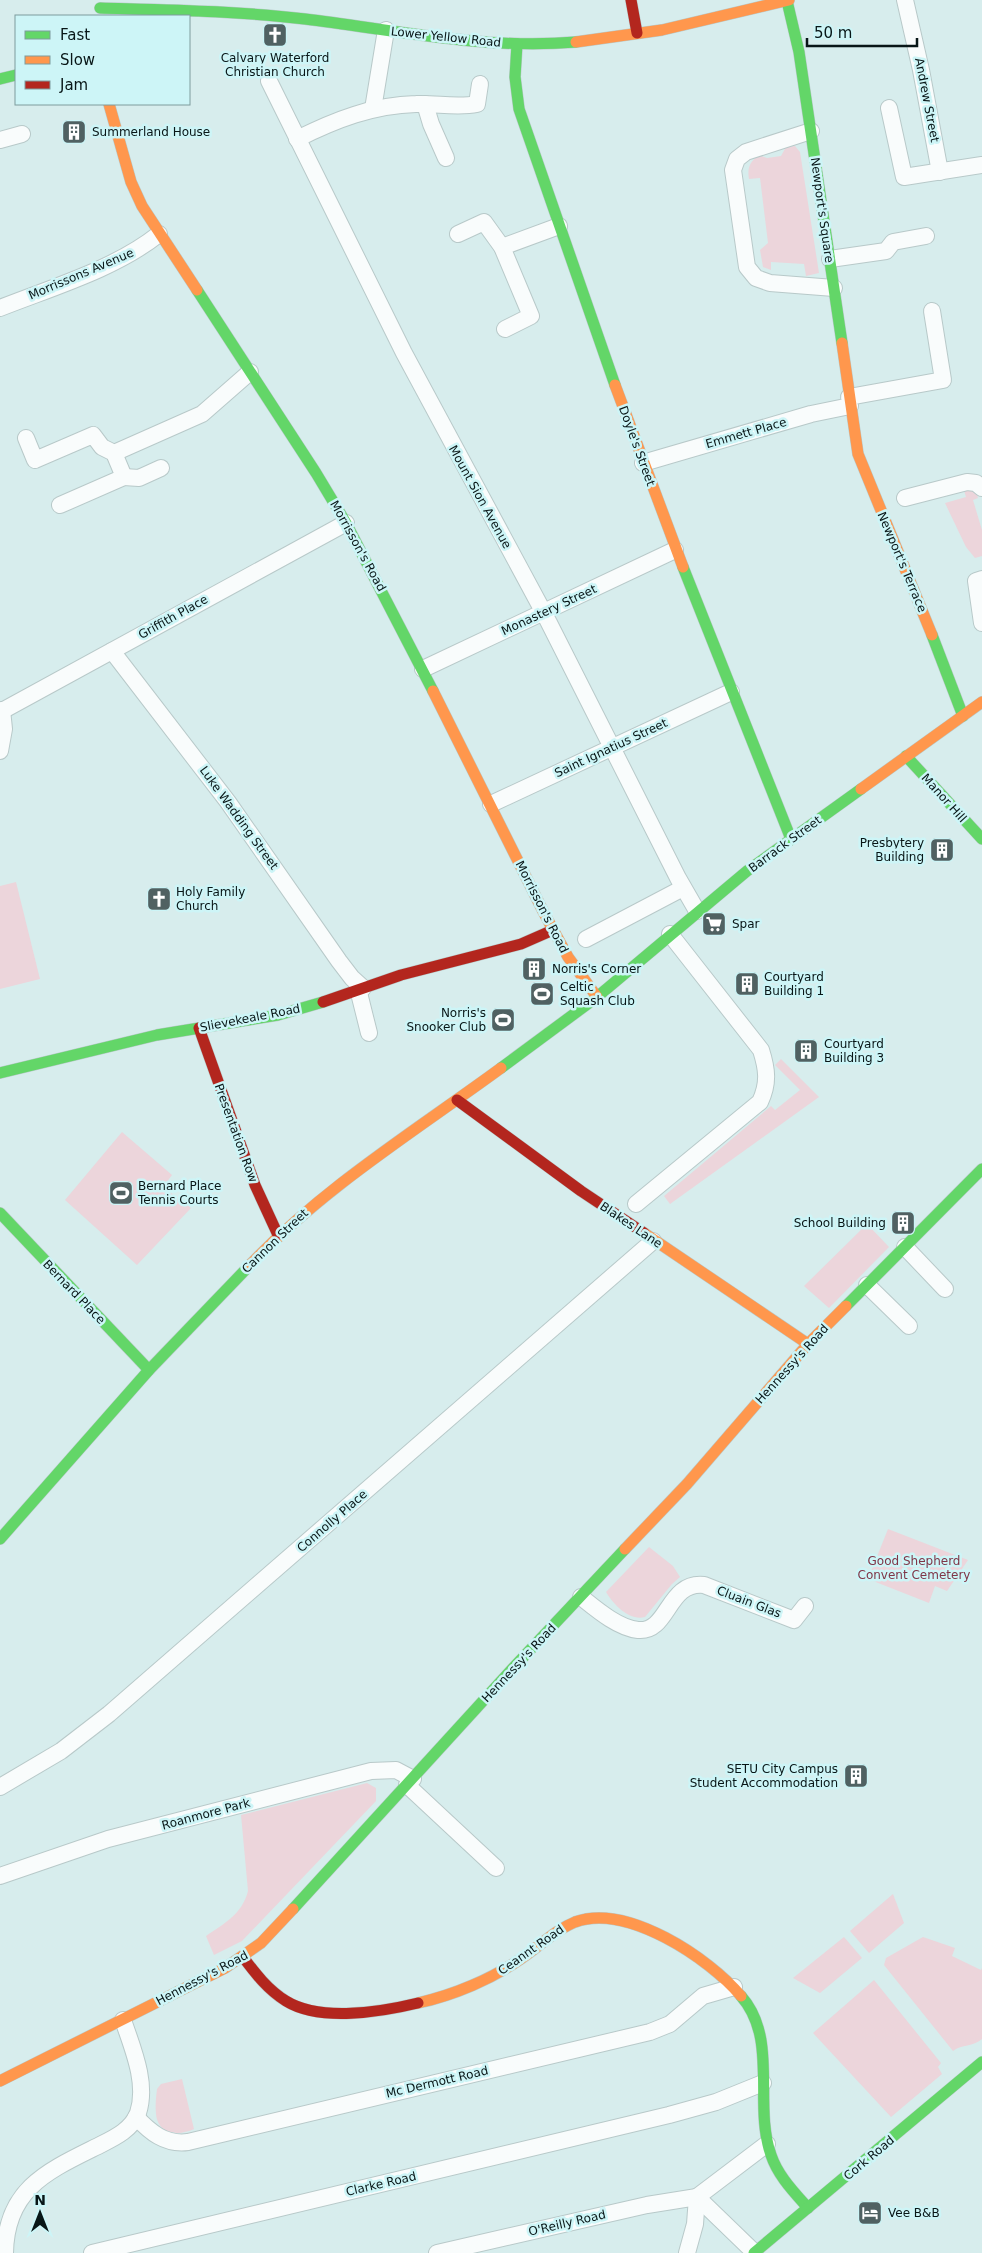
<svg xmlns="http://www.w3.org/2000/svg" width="982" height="2253" viewBox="0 0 982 2253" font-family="'DejaVu Sans',sans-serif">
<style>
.green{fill:#ecd5db}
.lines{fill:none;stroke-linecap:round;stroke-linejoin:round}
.street-casing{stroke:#b8c9c9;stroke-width:18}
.fast-casing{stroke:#b8c9c9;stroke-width:12}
.slow-casing{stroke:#b8c9c9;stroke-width:12}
.jam-casing{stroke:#b8c9c9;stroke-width:12}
.street{stroke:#f9fcfc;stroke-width:16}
.fast{stroke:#63d668;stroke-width:11}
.slow{stroke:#ff974d;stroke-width:11}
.jam{stroke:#b3261e;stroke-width:11}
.labels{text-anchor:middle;stroke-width:5;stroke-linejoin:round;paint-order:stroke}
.street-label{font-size:12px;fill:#081617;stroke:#cdf5f7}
.poi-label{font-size:12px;fill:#081617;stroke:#cdf5f7;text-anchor:start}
.park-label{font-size:12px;fill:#7f3547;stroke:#cdf5f7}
</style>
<rect width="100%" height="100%" fill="#d7eded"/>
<!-- green -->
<g class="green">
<path d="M 795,146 L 800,152 L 819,273 L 806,276 L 804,264 L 771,262 L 771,270 L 763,267 L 760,250 L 768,243 L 760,178 L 749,179 C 747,167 750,162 759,155 L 767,158 L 781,156 L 786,147 Z"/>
<path d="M 963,487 L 976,491 L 978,498 L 973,500 L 982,530 L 982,556 L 975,558 L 966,547 L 945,503 L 966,497 Z"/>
<path d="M 16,882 L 40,979 L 0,989 L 0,886 Z"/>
<path d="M 781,1059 L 819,1097 L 670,1204 L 664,1196 L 771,1106 L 775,1110 L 800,1090 L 775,1065 Z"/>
<path d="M 122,1132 L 172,1175 L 163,1187 L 191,1208 L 137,1265 L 65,1200 Z"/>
<path d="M 867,1224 L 889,1247 L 829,1308 L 804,1286 Z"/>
<path d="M 888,1529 L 968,1560 L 947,1591 L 935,1586 L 929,1603 L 868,1579 Z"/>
<path d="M 649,1547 L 673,1566 L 680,1577 L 672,1584 L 645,1617 C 629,1621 614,1605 606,1592 Z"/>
<path d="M 367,1783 L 376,1788 L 376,1801 L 242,1941 L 214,1955 L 206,1936 C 225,1923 242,1914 248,1891 L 241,1815 Z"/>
<path d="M 893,1894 L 904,1923 L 869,1953 L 850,1931 Z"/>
<path d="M 844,1937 L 862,1958 L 820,1993 L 793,1978 Z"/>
<path d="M 923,1937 L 955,1948 L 952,1956 L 981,1970 L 982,1968 L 982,2039 C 973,2047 962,2044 953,2051 L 884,1965 L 886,1958 Z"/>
<path d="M 874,1980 L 941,2063 L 938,2067 L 942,2074 L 891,2117 L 813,2033 Z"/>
<path d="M 182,2079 L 194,2129 C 179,2136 158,2135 156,2114 C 155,2106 156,2097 157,2089 L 161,2084 Z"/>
</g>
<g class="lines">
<defs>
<g id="street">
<path d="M 905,0 L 921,70 L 940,172"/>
<path d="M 269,81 L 404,353 L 544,613 L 678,878 L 697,911"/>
<path d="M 425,104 L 431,124 L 446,158"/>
<path d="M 889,108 L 904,177 L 982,165"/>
<path d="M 373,109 L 386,30"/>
<path d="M 811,131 L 746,152 L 737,159 L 733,170 L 747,267 L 756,278 L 770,283 L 834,288"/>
<path d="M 297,139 C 335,120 373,105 416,104 C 436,103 456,108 477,104 L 480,84"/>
<path d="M 0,140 L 22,134"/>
<path d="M 458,234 L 484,222 L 502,247 L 531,316 L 505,329"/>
<path d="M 502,247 L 559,226"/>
<path d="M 830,259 L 886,251 L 893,242 L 926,236"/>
<path d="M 0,308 C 53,287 115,269 159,234"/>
<path d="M 849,397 L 943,380 L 932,311"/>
<path d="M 26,438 L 35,460 L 93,435 L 102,447 L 114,453 L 124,477 L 60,505"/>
<path d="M 114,453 L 202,414 L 250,372"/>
<path d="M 643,463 L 811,414 L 850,406"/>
<path d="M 124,477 L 139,478 L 161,468"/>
<path d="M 905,498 L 967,482 L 976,483 L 982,488"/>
<path d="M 982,579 L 976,581 L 982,623"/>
<path d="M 112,651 L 228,802 L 339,961 L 352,978 L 363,988"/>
<path d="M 423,669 L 675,550"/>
<path d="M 0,712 L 346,523"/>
<path d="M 0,751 L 4,729 L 2,710"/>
<path d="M 491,804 L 731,692"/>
<path d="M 586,939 L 683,888"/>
<path d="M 358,989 L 369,1033"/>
<path d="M 636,1204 L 760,1102 C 769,1083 767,1069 761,1050 L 670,934"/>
<path d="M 905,1247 L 945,1289"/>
<path d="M 867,1285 L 909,1326"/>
<path d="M 581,1597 C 596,1609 618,1628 638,1630 C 669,1633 667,1581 704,1585 L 794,1620 L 805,1606"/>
<path d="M 407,1785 L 496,1868"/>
<path d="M 0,1787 L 61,1751 L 109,1714 L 653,1241"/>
<path d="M 0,1876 L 108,1839 L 371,1771 L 396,1770 L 413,1779"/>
<path d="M 136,2117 C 150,2132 165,2145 188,2142 L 650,2032 L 670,2024 L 703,1996 L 734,1987"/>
<path d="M 5,2253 C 6,2187 50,2170 102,2144 C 116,2137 132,2129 138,2113 C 148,2083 132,2047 123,2020"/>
<path d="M 92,2253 L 669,2115 L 716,2102 L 763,2083"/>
<path d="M 437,2253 L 647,2205 L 697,2197 L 755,2253"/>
<path d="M 687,2253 L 695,2224 L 697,2197 L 767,2144"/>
</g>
<g id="fast">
<path d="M 787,1 L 799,52 L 842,343"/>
<path d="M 100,8 C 168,10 237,11 305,19 C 395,30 485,50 576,42"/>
<path d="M 517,44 L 515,77 L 519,109 L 615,385"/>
<path d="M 0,79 L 16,75"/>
<path d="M 197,290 L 316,473 L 346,523 L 433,691"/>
<path d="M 683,567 L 791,839"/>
<path d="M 932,635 L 963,716"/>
<path d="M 906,756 L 982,839"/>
<path d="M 501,1068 L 597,997 L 747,871 L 861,789"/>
<path d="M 0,1073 L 157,1035 L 278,1015 L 323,1002"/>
<path d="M 0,1213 L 149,1370"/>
<path d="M 846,1306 L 982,1169"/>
<path d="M 0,1539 L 149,1370 L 250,1265"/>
<path d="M 293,1909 L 514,1667 L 625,1549"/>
<path d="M 741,1996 C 779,2039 753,2104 771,2155 C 778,2176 794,2192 808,2208"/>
<path d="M 754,2253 L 982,2062"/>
</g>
<g id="slow">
<path d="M 576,42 L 662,30 L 789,0"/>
<path d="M 109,104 L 131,182 L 142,206 L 197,290"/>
<path d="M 842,343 L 858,454 L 932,635"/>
<path d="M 615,385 L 683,567"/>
<path d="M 433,691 L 544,913 L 568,957 L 597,997"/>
<path d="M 861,789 L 982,702"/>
<path d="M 644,1233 L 808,1344"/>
<path d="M 250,1265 C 324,1187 415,1131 501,1068"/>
<path d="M 625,1549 L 687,1484 L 808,1344 L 846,1306"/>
<path d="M 418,2003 C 454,1995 492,1979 522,1958 C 540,1946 555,1930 575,1922 C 627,1903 709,1958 741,1996"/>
<path d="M 0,2081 L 225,1968 L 261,1943 L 293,1909"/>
</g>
<g id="jam">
<path d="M 631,0 L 637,33"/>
<path d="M 323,1002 L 401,975 L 521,944 L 553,930"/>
<path d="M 199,1028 L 255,1185 L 278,1235"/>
<path d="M 457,1100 L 581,1191 L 644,1233"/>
<path d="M 243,1957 C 255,1973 268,1990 286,2001 C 320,2022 381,2012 418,2003"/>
</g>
</defs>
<!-- street casing -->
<use href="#street" class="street-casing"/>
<!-- fast casing -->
<use href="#fast" class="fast-casing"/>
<!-- slow casing -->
<use href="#slow" class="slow-casing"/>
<!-- jam casing -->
<use href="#jam" class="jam-casing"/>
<!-- street -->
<use href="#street" class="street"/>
<!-- fast -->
<use href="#fast" class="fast"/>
<!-- slow -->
<use href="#slow" class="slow"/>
<!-- jam -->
<use href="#jam" class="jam"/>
</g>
<!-- icons -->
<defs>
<symbol id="church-square" viewBox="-11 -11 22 22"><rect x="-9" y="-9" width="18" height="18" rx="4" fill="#506162" stroke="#cdf5f7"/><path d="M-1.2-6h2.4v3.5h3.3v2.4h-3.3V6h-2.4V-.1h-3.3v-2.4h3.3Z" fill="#fff"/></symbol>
<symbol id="building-square" viewBox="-11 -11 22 22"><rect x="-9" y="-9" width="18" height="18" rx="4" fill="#506162" stroke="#cdf5f7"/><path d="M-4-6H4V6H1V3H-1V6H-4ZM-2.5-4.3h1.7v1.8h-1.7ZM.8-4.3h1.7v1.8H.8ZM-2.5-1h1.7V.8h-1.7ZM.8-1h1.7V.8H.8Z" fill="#fff"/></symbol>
<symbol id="supermarket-square" viewBox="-11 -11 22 22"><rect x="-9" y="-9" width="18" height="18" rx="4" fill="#506162" stroke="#cdf5f7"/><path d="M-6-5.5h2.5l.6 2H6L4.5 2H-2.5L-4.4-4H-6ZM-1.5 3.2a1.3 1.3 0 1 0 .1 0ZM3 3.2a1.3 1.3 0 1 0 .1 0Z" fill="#fff"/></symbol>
<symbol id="stadium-square" viewBox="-11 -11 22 22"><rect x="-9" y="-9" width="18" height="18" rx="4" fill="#506162" stroke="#cdf5f7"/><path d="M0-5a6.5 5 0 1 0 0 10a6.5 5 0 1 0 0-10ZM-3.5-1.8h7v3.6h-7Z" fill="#fff"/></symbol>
<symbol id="hotel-square" viewBox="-11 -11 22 22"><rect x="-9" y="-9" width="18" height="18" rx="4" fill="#506162" stroke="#cdf5f7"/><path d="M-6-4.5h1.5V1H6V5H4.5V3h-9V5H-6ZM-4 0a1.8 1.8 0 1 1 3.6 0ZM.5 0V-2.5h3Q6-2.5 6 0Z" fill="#fff"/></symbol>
</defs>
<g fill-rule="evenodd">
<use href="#church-square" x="261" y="21" width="28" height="28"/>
<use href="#building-square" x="60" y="118" width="28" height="28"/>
<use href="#building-square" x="928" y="836" width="28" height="28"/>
<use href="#church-square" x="145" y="885" width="28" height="28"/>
<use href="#supermarket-square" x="700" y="910" width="28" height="28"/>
<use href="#building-square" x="520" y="955" width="28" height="28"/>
<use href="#building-square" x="733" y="970" width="28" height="28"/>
<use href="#stadium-square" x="528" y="980" width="28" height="28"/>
<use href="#stadium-square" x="489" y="1006" width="28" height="28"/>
<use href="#building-square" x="792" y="1037" width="28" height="28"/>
<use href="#stadium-square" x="107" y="1179" width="28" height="28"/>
<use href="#building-square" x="889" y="1209" width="28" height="28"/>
<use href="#building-square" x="842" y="1762" width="28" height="28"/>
<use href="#hotel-square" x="856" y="2199" width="28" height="28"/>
</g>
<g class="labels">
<!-- street labels -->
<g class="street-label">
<text transform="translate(446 37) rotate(6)" y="4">Lower Yellow Road</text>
<text transform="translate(927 100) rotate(79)" y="4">Andrew Street</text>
<text transform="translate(822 210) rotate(82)" y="4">Newport's Square</text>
<text transform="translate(81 274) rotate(-23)" y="4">Morrissons Avenue</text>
<text transform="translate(746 433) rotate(-16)" y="4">Emmett Place</text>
<text transform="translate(637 446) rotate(70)" y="4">Doyle's Street</text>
<text transform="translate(480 497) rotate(61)" y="4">Mount Sion Avenue</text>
<text transform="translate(358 546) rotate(61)" y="4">Morrisson's Road</text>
<text transform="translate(902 562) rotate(67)" y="4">Newport's Terrace</text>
<text transform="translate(549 610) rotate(-25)" y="4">Monastery Street</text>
<text transform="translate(173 617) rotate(-29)" y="4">Griffith Place</text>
<text transform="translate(611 748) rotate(-25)" y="4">Saint Ignatius Street</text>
<text transform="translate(944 798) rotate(48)" y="4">Manor Hill</text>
<text transform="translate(239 818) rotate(54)" y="4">Luke Wadding Street</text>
<text transform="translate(785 844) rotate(-36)" y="4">Barrack Street</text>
<text transform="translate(542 907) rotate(63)" y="4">Morrisson's Road</text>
<text transform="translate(250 1018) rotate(-11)" y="4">Slievekeale Road</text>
<text transform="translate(236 1133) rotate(70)" y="4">Presentation Row</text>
<text transform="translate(631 1225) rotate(34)" y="4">Blakes Lane</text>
<text transform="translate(275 1241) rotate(-44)" y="4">Cannon Street</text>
<text transform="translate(74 1292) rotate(46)" y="4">Bernard Place</text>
<text transform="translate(792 1364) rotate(-48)" y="4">Hennessy's Road</text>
<text transform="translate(332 1521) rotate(-41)" y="4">Connolly Place</text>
<text transform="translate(749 1602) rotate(21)" y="4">Cluain Glas</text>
<text transform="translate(519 1663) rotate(-47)" y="4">Hennessy's Road</text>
<text transform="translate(206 1814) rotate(-15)" y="4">Roanmore Park</text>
<text transform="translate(531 1950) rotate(-35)" y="4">Ceannt Road</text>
<text transform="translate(202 1978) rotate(-28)" y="4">Hennessy's Road</text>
<text transform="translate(437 2082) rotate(-13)" y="4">Mc Dermott Road</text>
<text transform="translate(869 2158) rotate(-40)" y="4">Cork Road</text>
<text transform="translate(381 2184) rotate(-13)" y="4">Clarke Road</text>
<text transform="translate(567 2223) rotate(-13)" y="4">O'Reilly Road</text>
</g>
<!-- poi labels -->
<g class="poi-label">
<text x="275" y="62" text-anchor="middle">Calvary Waterford<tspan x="275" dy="14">Christian Church</tspan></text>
<text x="92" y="136">Summerland House</text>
<text x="924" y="847" text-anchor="end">Presbytery<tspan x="924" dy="14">Building</tspan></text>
<text x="176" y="896">Holy Family<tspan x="176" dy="14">Church</tspan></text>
<text x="732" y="928">Spar</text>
<text x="552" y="973">Norris's Corner</text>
<text x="764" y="981">Courtyard<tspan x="764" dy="14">Building 1</tspan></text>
<text x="560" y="991">Celtic<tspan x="560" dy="14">Squash Club</tspan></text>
<text x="486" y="1017" text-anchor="end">Norris's<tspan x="486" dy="14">Snooker Club</tspan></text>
<text x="824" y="1048">Courtyard<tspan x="824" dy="14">Building 3</tspan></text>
<text x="138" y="1190">Bernard Place<tspan x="138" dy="14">Tennis Courts</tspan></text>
<text x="886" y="1227" text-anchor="end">School Building</text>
<text x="838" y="1773" text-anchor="end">SETU City Campus<tspan x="838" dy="14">Student Accommodation</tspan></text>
<text x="888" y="2217">Vee B&amp;B</text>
</g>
<!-- park labels -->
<g class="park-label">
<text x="914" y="1565">Good Shepherd<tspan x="914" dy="14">Convent Cemetery</tspan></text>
</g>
</g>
<!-- legend -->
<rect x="15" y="15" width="175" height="90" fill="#cdf5f7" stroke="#7e9c9d"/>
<rect x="25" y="31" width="25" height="8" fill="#63d668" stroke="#7e9c9d"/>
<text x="60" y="40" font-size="15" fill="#081617">Fast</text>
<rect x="25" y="56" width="25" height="8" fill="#ff974d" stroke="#7e9c9d"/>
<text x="60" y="65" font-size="15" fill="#081617">Slow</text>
<rect x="25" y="81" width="25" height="8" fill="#b3261e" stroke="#7e9c9d"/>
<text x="60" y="90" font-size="15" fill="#081617">Jam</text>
<!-- north arrow -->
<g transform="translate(40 2213)" stroke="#cdf5f7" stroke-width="4" paint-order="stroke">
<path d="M0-4L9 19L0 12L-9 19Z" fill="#081617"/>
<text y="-8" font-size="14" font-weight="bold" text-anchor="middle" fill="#081617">N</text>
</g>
<!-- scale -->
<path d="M807 38v8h110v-8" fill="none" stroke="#081617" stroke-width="2.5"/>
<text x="814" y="38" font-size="15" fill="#081617" stroke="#cdf5f7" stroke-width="4" paint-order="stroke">50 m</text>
</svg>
